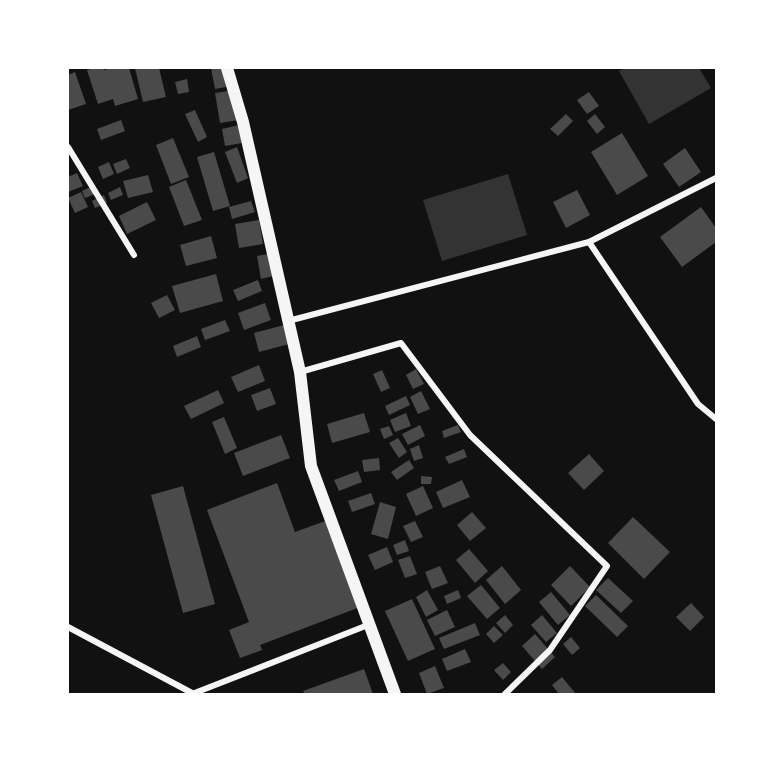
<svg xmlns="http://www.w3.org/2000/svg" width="784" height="762" viewBox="0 0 784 762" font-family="Helvetica,sans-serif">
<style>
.water{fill:#333}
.building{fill:#4a4a4a}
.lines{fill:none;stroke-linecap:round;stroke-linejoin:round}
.minor{stroke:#f5f5f5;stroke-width:6}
.secondary{stroke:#f5f5f5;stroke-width:12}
</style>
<rect width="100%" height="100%" fill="#111"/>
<!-- water -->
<g class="water">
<path d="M 625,68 L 699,68 L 711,88 L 649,124 L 619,71 Z"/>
<path d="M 508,174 L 527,235 L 442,261 L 423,200 Z"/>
</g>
<!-- building -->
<g class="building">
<path d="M 94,68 L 103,68 L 104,70 L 112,68 L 129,68 L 138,99 L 115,106 L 113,99 L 98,104 L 87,70 Z"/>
<path d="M 135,68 L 159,68 L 166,97 L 143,102 Z"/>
<path d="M 211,68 L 223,68 L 226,87 L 215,89 Z"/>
<path d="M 75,72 L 86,104 L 68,110 L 68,75 Z"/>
<path d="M 187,79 L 189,92 L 178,94 L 175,82 Z"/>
<path d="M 235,90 L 239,120 L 220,123 L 215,93 Z"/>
<path d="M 589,92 L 599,106 L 587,114 L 577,100 Z"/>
<path d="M 195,110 L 207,137 L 198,142 L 185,114 Z"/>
<path d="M 566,114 L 573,121 L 558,136 L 550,129 Z"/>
<path d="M 595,114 L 605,127 L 597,134 L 587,121 Z"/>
<path d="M 121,120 L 125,131 L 101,140 L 97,129 Z"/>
<path d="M 239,125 L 242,143 L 225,146 L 222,129 Z"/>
<path d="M 622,133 L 648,176 L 617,195 L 591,152 Z"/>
<path d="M 173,138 L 189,177 L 171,184 L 156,145 Z"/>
<path d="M 237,147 L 248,178 L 237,183 L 225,152 Z"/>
<path d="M 685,148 L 701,172 L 679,187 L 663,164 Z"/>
<path d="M 214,152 L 230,206 L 213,211 L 197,157 Z"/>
<path d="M 126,159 L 130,168 L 117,174 L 113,164 Z"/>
<path d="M 109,162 L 114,174 L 103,179 L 98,167 Z"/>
<path d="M 77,173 L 83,186 L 68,192 L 68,177 Z"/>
<path d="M 148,175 L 153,192 L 128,198 L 123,181 Z"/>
<path d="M 186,180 L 202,220 L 184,226 L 169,187 Z"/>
<path d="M 95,185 L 98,193 L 85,198 L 82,191 Z"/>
<path d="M 120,187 L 123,195 L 111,200 L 108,193 Z"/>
<path d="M 577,190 L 590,215 L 566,228 L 553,202 Z"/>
<path d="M 81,192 L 88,207 L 75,213 L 68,198 Z"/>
<path d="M 104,195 L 107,203 L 95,208 L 92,201 Z"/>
<path d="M 251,201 L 255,212 L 232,219 L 229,207 Z"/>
<path d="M 147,202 L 156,220 L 127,234 L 119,216 Z"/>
<path d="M 701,207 L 716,228 L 716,242 L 682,267 L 660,237 Z"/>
<path d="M 259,220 L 263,244 L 239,248 L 235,224 Z"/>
<path d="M 211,236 L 217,258 L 186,266 L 180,245 Z"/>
<path d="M 268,254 L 273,276 L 261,279 L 257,256 Z"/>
<path d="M 216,274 L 223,301 L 180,313 L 172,286 Z"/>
<path d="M 258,280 L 262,291 L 238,301 L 233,290 Z"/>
<path d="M 167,295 L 175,310 L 159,318 L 151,303 Z"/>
<path d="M 265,303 L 271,320 L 244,330 L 238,313 Z"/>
<path d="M 225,320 L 230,331 L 205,340 L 201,329 Z"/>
<path d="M 284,325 L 289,344 L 259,352 L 254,333 Z"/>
<path d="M 197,336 L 201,347 L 177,357 L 173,346 Z"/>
<path d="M 259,365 L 265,381 L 238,392 L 231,377 Z"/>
<path d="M 416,369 L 424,384 L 413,389 L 406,375 Z"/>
<path d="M 382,370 L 390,388 L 381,392 L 373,374 Z"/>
<path d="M 270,388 L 276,404 L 257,411 L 251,395 Z"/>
<path d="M 218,390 L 224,403 L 191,419 L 184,406 Z"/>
<path d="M 421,391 L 430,409 L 418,414 L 410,397 Z"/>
<path d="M 406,396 L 410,405 L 389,415 L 385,406 Z"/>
<path d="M 364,413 L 370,432 L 332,443 L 327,424 Z"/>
<path d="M 406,413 L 411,426 L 395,432 L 390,420 Z"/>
<path d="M 224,417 L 237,448 L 225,454 L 212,422 Z"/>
<path d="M 420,425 L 425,436 L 408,445 L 402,434 Z"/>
<path d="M 458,425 L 461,432 L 444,438 L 442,431 Z"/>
<path d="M 389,426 L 393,435 L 384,439 L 380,429 Z"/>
<path d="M 281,435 L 290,458 L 243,476 L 234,453 Z"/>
<path d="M 398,438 L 407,452 L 399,458 L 389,443 Z"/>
<path d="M 419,445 L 423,458 L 414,461 L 410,449 Z"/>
<path d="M 464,449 L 467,457 L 449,464 L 445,457 Z"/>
<path d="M 589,454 L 604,471 L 584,490 L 568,473 Z"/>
<path d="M 379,458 L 380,470 L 364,472 L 362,460 Z"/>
<path d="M 409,460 L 414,468 L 397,480 L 391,472 Z"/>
<path d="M 358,471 L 362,482 L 339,491 L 334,480 Z"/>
<path d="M 421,476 L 432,477 L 431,484 L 421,484 Z"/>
<path d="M 462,480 L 470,497 L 443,508 L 436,492 Z"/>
<path d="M 277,483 L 295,532 L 328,520 L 360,607 L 260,645 L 262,650 L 240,658 L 229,630 L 249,622 L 207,510 Z"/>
<path d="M 183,486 L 215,604 L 183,613 L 151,495 Z"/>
<path d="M 423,486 L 433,508 L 416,516 L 406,494 Z"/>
<path d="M 371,493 L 375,504 L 352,512 L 348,501 Z"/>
<path d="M 380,502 L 396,507 L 388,539 L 371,534 Z"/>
<path d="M 472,512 L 486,528 L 470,541 L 457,525 Z"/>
<path d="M 633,517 L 670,552 L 644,579 L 608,543 Z"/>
<path d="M 415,521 L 423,537 L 411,542 L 403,526 Z"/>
<path d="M 405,540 L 409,551 L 397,555 L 393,545 Z"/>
<path d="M 387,547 L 393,562 L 375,570 L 368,555 Z"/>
<path d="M 469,549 L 488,571 L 475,583 L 456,560 Z"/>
<path d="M 410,556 L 417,574 L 405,578 L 398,560 Z"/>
<path d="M 440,566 L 448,583 L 432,589 L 425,572 Z"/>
<path d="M 502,566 L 521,590 L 505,604 L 486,580 Z"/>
<path d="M 570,566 L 590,587 L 571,606 L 551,585 Z"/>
<path d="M 608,578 L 633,601 L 621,613 L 596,590 Z"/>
<path d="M 481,585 L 500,608 L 487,619 L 467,596 Z"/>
<path d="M 427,590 L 438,610 L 426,617 L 416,597 Z"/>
<path d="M 458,590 L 461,598 L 447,604 L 444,596 Z"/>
<path d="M 551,592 L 570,615 L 558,625 L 539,602 Z"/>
<path d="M 596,595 L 628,626 L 617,637 L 585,606 Z"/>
<path d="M 412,599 L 435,649 L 408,661 L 385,611 Z"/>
<path d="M 691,603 L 704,617 L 690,631 L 676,617 Z"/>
<path d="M 447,610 L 455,627 L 435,636 L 427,620 Z"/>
<path d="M 505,615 L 513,625 L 505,633 L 496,623 Z"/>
<path d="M 542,615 L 557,633 L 546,642 L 531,625 Z"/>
<path d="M 475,623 L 480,635 L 444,649 L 439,638 Z"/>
<path d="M 494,626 L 503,635 L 494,643 L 486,634 Z"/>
<path d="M 535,634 L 555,657 L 542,669 L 522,646 Z"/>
<path d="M 571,637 L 580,648 L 572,655 L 563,644 Z"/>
<path d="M 465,649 L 471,662 L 447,671 L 442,659 Z"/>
<path d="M 503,663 L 511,672 L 503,680 L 494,670 Z"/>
<path d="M 435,666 L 444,688 L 427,694 L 419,673 Z"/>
<path d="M 364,669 L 373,694 L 305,694 L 303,691 Z"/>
<path d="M 562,677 L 576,694 L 559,694 L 552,685 Z"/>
</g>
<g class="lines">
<!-- minor -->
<g class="minor">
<path d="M 68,147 L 134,255"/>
<path d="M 589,242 L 698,404 L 716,419"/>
<path d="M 288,321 L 589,242 L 716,178"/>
<path d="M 300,372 L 401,343 L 470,435 L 607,566 L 550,650 L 505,694"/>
<path d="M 68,627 L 192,693"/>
<path d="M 192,694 L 368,625"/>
</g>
<!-- secondary -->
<path class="secondary" d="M 227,68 L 243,122 L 300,372 L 311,466 L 395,694"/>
</g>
<!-- border -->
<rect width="784" height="762" fill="none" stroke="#ffffff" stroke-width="138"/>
</svg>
